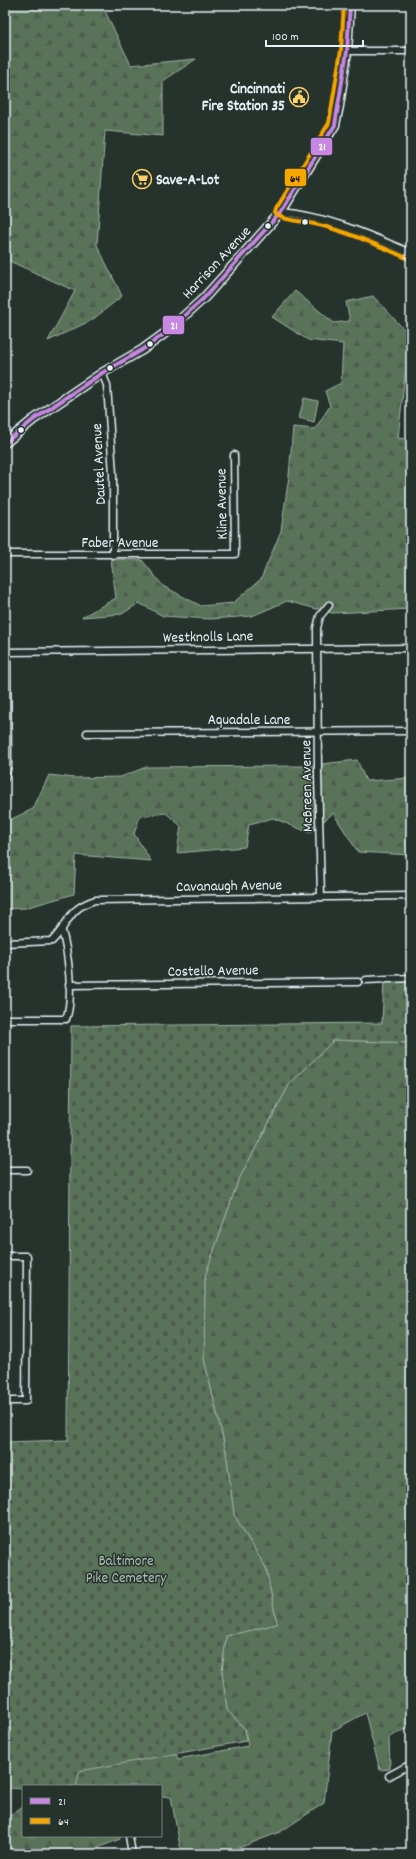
<svg xmlns="http://www.w3.org/2000/svg" width="416" height="1859" viewBox="0 0 416 1859" font-family="Dekko,sans-serif">
<style>
.green{fill:#597358;stroke:#a0b2a8}
.forest{fill:url(#forest-firs);stroke:#a0b2a8}
.cemetery{fill:url(#cemetery-stones);stroke:#a0b2a8}
.lines{fill:none;stroke-linecap:round;stroke-linejoin:round}
.street-casing{stroke:#e8f1f8;stroke-width:9}
.secondary-casing{stroke:#e8f1f8;stroke-width:11}
.street{stroke:#26332d;stroke-width:6}
.secondary{stroke:#26332d;stroke-width:8}
.bus-1-casing{stroke:#26332d;stroke-width:7}
.bus-2-casing{stroke:#26332d;stroke-width:7}
.bus-1{stroke:#c787e3;stroke-width:4}
.bus-2{stroke:#f7a600;stroke-width:4}
.bus-dot{fill:#e8f1f8;stroke:#26332d;stroke-width:1.5}
.labels{text-anchor:middle;stroke-width:3;stroke-linejoin:round;paint-order:stroke}
.poi-label{font-size:15px;font-weight:bold;fill:#e8f1f8;stroke:#26332d;text-anchor:end}
.street-label{font-size:15px;fill:#e8f1f8;stroke:#26332d}
.park-label{font-size:15px;fill:#afbfb8;stroke:#26332d}
.line-badge{stroke:#26332d;stroke-width:1.5}
.badge-label{font-size:11px;text-anchor:middle;font-weight:bold;fill:#fff}
.pale-badge-label{font-size:11px;text-anchor:middle;font-weight:bold;fill:#111}
</style>
<defs>
<pattern id="forest-firs" width="22" height="20" patternUnits="userSpaceOnUse"><rect width="22" height="20" fill="#597358"/><path d="M5 1l3.5 6h-7zM16 11l3.5 6h-7z" fill="#4f5b50"/></pattern>
<pattern id="cemetery-stones" width="16" height="16" patternUnits="userSpaceOnUse"><rect width="16" height="16" fill="#597358"/><path d="M2 7V4a2 2 0 0 1 4 0v3zM10 15v-3a2 2 0 0 1 4 0v3z" fill="#4f5b50"/></pattern>
</defs>
<rect width="100%" height="100%" fill="#26332d"/>
<filter id="ink" filterUnits="userSpaceOnUse"><feTurbulence type="fractalNoise" baseFrequency=".025" numOctaves="2"/><feDisplacementMap in="SourceGraphic" scale="8" xChannelSelector="R" yChannelSelector="G"/><feConvolveMatrix kernelMatrix="1 2 1 2 8 2 1 2 1" color-interpolation-filters="sRGB"/></filter>
<g filter="url(#ink)">
<!-- green -->
<path class="green" d="M 304,398 L 318,401 L 314,422 L 299,418 Z"/>
<!-- forest -->
<g class="forest">
<path d="M 5,5 L 102,5 L 131,65 L 196,59 L 163,81 L 163,136 L 105,131 L 97,245 L 122,296 L 92,320 L 48,341 L 75,291 L 5,259 Z"/>
<path d="M 295,291 L 334,323 L 350,321 L 346,302 L 373,296 L 411,337 L 411,371 L 405,374 L 398,438 L 411,440 L 411,609 L 332,613 L 287,601 L 252,616 L 210,619 L 163,616 L 139,603 L 122,614 L 82,617 L 116,598 L 111,559 L 142,560 L 163,586 L 201,606 L 233,603 L 261,579 L 281,531 L 289,476 L 293,427 L 315,429 L 330,406 L 325,391 L 341,383 L 343,344 L 308,340 L 272,317 Z"/>
<path d="M 357,760 L 366,781 L 411,778 L 411,855 L 358,852 L 333,813 L 310,833 L 273,818 L 249,824 L 245,847 L 177,853 L 181,826 L 166,813 L 140,816 L 134,834 L 151,861 L 76,855 L 74,894 L 25,908 L 5,909 L 5,822 L 33,809 L 49,775 L 74,778 L 121,777 L 146,767 L 305,766 Z"/>
<path d="M 334,1040 L 411,1043 L 411,1727 L 389,1737 L 390,1769 L 380,1770 L 365,1713 L 332,1731 L 324,1803 L 280,1832 L 223,1854 L 187,1854 L 180,1846 L 171,1797 L 161,1796 L 161,1786 L 59,1786 L 90,1667 L 154,1694 L 178,1759 L 248,1746 L 245,1729 L 227,1710 L 222,1672 L 226,1636 L 277,1624 L 266,1568 L 234,1515 L 226,1451 L 204,1359 L 205,1276 L 238,1181 L 289,1085 Z"/>
<path d="M 23,1806 L 23,1836 L 120,1836 L 120,1839 L 100,1847 L 94,1854 L 5,1854 L 5,1819 Z"/>
</g>
<!-- cemetery -->
<path class="cemetery" d="M 411,978 L 411,1043 L 334,1040 L 289,1085 L 238,1181 L 205,1276 L 204,1359 L 226,1452 L 234,1515 L 266,1568 L 277,1624 L 226,1636 L 222,1672 L 227,1710 L 245,1729 L 246,1741 L 80,1771 L 76,1786 L 23,1786 L 23,1789 L 9,1788 L 8,1808 L 5,1808 L 5,1442 L 68,1440 L 71,1026 L 382,1023 L 384,980 Z"/>
<g class="lines">
<defs>
<g id="street">
<path d="M 347,51 L 411,51"/>
<path d="M 281,212 C 327,216 369,235 411,253"/>
<path d="M 102,373 L 107,385 L 113,474 L 113,555"/>
<path d="M 5,554 L 235,554 L 234,455"/>
<path d="M 5,652 L 411,648"/>
<path d="M 87,733 L 411,731"/>
<path d="M 5,778 L 8,765 L 7,652"/>
<path d="M 321,897 L 318,773 L 317,628 L 320,616 L 329,605"/>
<path d="M 5,943 L 52,941 C 70,923 67,909 95,900 L 411,896"/>
<path d="M 366,980 L 411,978"/>
<path d="M 69,985 L 358,982"/>
<path d="M 5,1019 L 66,1019 C 74,999 68,951 62,931"/>
<path d="M 5,1170 L 27,1170"/>
<path d="M 5,1256 L 27,1256 L 26,1401 L 5,1401"/>
<path d="M 389,1776 L 411,1764"/>
<path d="M 129,1836 L 132,1854"/>
</g>
<path id="secondary" d="M 5,443 L 33,420 L 102,373 L 142,350 L 164,334 L 204,298 L 281,212 L 335,125 L 339,106 L 347,51 L 350,5"/>
</defs>
<!-- street casing -->
<use href="#street" class="street-casing"/>
<!-- secondary casing -->
<use href="#secondary" class="secondary-casing"/>
<!-- street -->
<use href="#street" class="street"/>
<!-- secondary -->
<use href="#secondary" class="secondary"/>
<defs>
<path id="bus-1" d="M 5,443 L 33,420 L 102,373 L 142,350 L 164,334 L 204,298 L 281,212 L 335,125 L 347,51 L 350,5"/>
<path id="bus-2" d="M 344,5 L 341,50 L 329,123 L 276,209 L 275,213 C 279,220 302,221 310,223 C 344,230 377,245 409,259"/>
</defs>
<!-- bus-1 casing -->
<use href="#bus-1" class="bus-1-casing"/>
<!-- bus-2 casing -->
<use href="#bus-2" class="bus-2-casing"/>
<!-- bus-1 -->
<use href="#bus-1" class="bus-1"/>
<!-- bus-2 -->
<use href="#bus-2" class="bus-2"/>
</g>
</g>
<!-- icons -->
<defs>
<symbol id="civic-ring" viewBox="-11 -11 22 22"><circle r="9.5" fill="#26332d" stroke="#ffd166" stroke-width="1.5"/><path d="M-.6-6.5H3V-4.5H.6V-3L4-1V1h2V6H-6V1h2V-1L-.6-3ZM-1.2 2.5V6h2.4V2.5Z" fill="#ffd166"/></symbol>
<symbol id="supermarket-ring" viewBox="-11 -11 22 22"><circle r="9.5" fill="#26332d" stroke="#ffd166" stroke-width="1.5"/><path d="M-6-5.5h2.5l.6 2H6L4.5 2H-2.5L-4.4-4H-6ZM-1.5 3.2a1.3 1.3 0 1 0 .1 0ZM3 3.2a1.3 1.3 0 1 0 .1 0Z" fill="#ffd166"/></symbol>
</defs>
<g fill-rule="evenodd">
<use href="#civic-ring" x="288" y="86" width="22" height="22"/>
<use href="#supermarket-ring" x="131" y="168" width="22" height="22"/>
</g>
<!-- markers -->
<g class="bus-dot">
<circle cx="305" cy="222" r="3.5"/>
<circle cx="268" cy="226" r="3.5"/>
<circle cx="150" cy="344" r="3.5"/>
<circle cx="110" cy="368" r="3.5"/>
<circle cx="21" cy="430" r="3.5"/>
</g>
<g class="labels">
<!-- poi labels -->
<g class="poi-label">
<text x="285" y="93">Cincinnati<tspan x="285" dy="17">Fire Station 35</tspan></text>
<text x="156" y="184" text-anchor="start">Save-A-Lot</text>
</g>
<!-- street labels -->
<g class="street-label">
<text transform="translate(216 262) rotate(-47)" y="5">Harrison Avenue</text>
<text transform="translate(98 464) rotate(-93)" y="5">Dautel Avenue</text>
<text transform="translate(221 504) rotate(-91)" y="5">Kline Avenue</text>
<text x="120" y="547">Faber Avenue</text>
<text transform="translate(208 636) rotate(-1)" y="5">Westknolls Lane</text>
<text x="249" y="724">Aquadale Lane</text>
<text transform="translate(306 786) rotate(-91)" y="5">McBreen Avenue</text>
<text transform="translate(229 885) rotate(-1)" y="5">Cavanaugh Avenue</text>
<text transform="translate(213 970) rotate(-1)" y="5">Costello Avenue</text>
</g>
<!-- park labels -->
<g class="park-label">
<text x="126" y="1565">Baltimore<tspan x="126" dy="17">Pike Cemetery</tspan></text>
</g>
</g>
<g class="line-badge">
<rect x="310" y="137" width="23" height="19" rx="4" fill="#c787e3"/>
<rect x="284" y="168" width="23" height="19" rx="4" fill="#f7a600"/>
<rect x="162" y="315" width="23" height="20" rx="4" fill="#c787e3"/>
</g>
<g class="badge-label">
<text x="322" y="150">21</text>
<text x="174" y="329">21</text>
</g>
<g class="pale-badge-label">
<text x="295" y="182">64</text>
</g>
<!-- margin -->
<rect width="416" height="1859" fill="none" stroke="#26332d" stroke-width="20"/>
<rect x="10" y="10" width="396" height="1839" fill="none" stroke="#e8f1f8" stroke-width="1.5" filter="url(#ink)"/>
<!-- legend -->
<rect x="22" y="1785" width="140" height="52" fill="#26332d" stroke="#747f7e"/>
<rect x="30" y="1798" width="20" height="6" fill="#c787e3" stroke="#747f7e"/>
<text x="58" y="1805" font-size="12" fill="#e8f1f8">21</text>
<rect x="30" y="1818" width="20" height="6" fill="#f7a600" stroke="#747f7e"/>
<text x="58" y="1825" font-size="12" fill="#e8f1f8">64</text>
<!-- scale -->
<path d="M266 40v6h97v-6" fill="none" stroke="#e8f1f8" stroke-width="2"/>
<text x="272" y="40" font-size="12" fill="#e8f1f8" stroke="#26332d" stroke-width="3" paint-order="stroke">100 m</text>
</svg>
